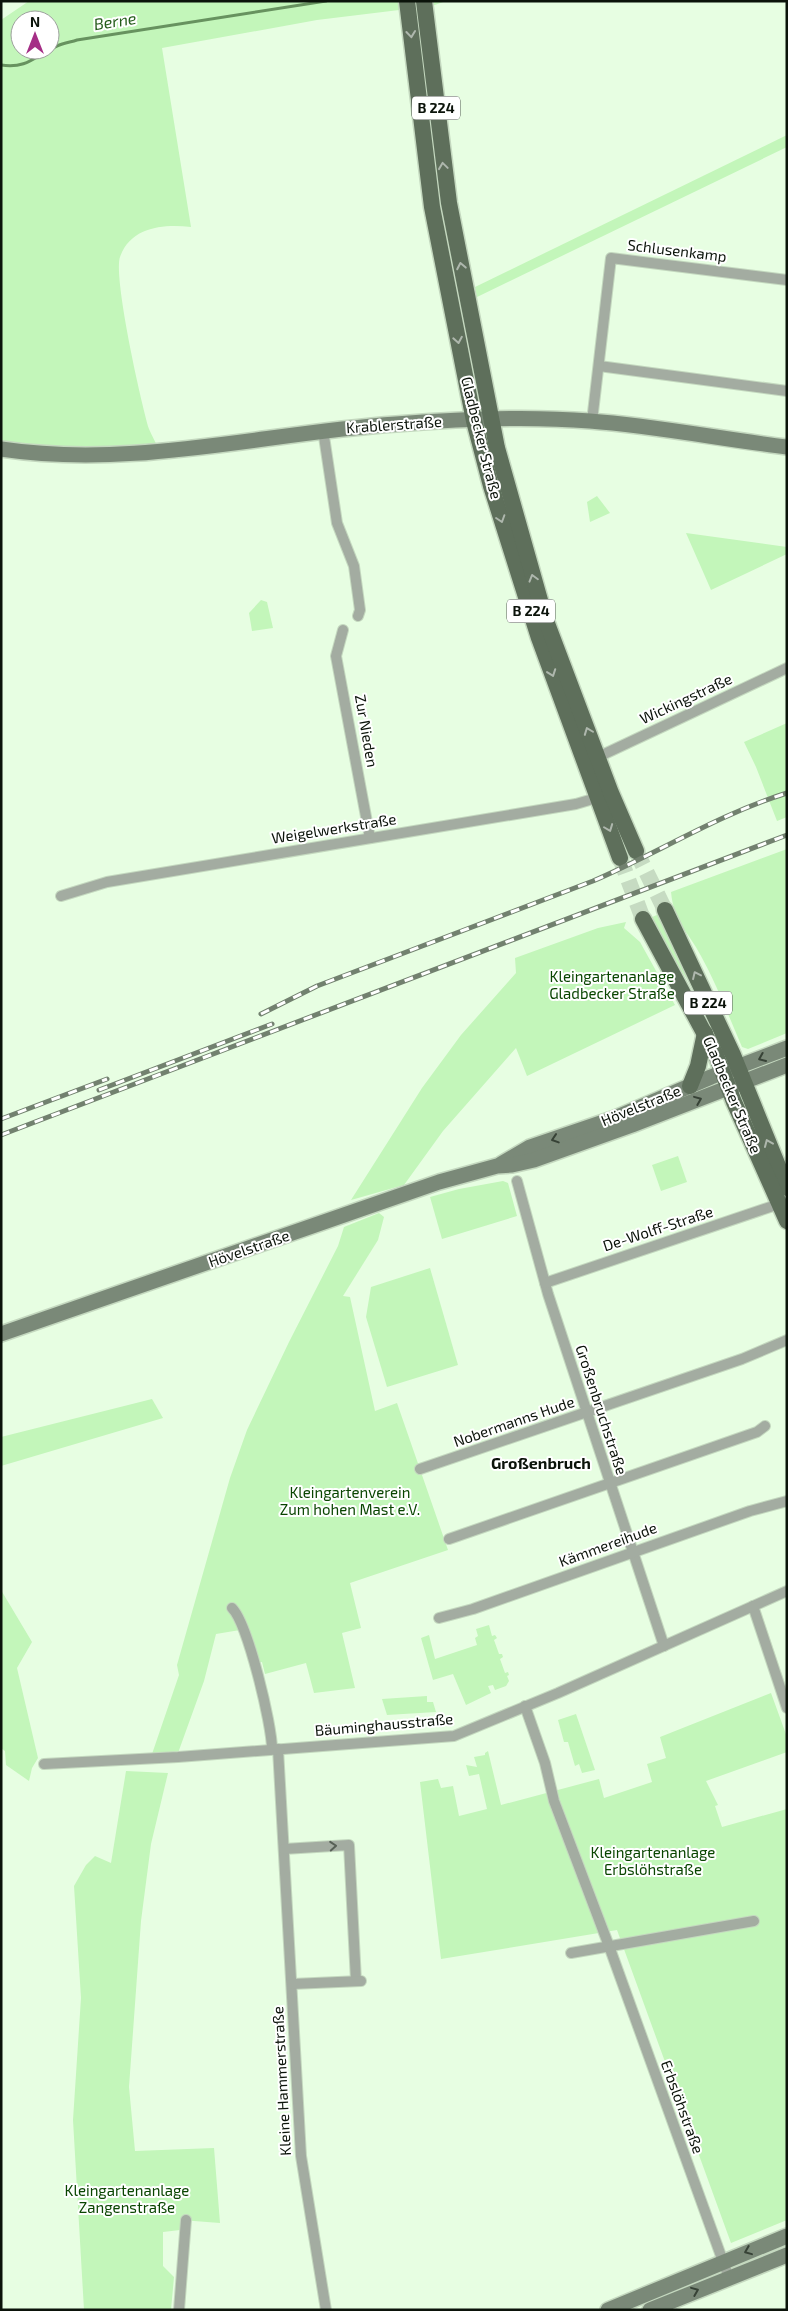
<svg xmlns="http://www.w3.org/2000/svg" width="788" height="2311" viewBox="0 0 788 2311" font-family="'Exo 2',sans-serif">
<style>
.green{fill:#c3f6ba;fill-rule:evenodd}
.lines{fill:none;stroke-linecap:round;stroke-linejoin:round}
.stream{stroke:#67925f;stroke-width:3}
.primary-tunnel{stroke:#c6dbc2;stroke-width:16;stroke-dasharray:16 8;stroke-linecap:butt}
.street-casing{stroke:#c4d8bf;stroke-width:12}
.secondary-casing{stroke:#c4d8bf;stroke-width:18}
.primary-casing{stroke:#c4d8bf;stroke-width:19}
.street{stroke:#a3aca1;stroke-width:10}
.secondary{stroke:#7a8978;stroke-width:15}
.primary{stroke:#5e6f5b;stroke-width:16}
.rail-casing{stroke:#72816f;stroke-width:5}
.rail{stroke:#fff;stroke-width:3;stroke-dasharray:9;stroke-linecap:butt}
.oneway{stroke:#aeb7ad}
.oneway2{stroke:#374236}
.oneway3{stroke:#576056}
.labels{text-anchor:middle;stroke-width:4;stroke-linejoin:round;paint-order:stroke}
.shield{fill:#fff;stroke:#545a54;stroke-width:1}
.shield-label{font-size:14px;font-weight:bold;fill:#0b130a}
.street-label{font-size:15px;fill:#0b130a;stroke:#fff}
.park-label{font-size:15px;fill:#094500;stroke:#fff}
.water-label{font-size:16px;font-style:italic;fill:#235b19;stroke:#fff}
.neighbourhood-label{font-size:16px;font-weight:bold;fill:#0b130a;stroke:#fff}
</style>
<rect width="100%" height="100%" fill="#e7fee2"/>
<!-- green -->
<g class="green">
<path d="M 29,1 L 446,1 L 432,6 L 317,20 L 162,48 L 191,227 C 165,224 131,226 120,257 C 113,277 141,403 149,429 C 152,436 156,443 159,450 L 75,451 L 1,444 L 1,20 ZM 20,20 L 50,20 L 50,50 L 20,50 Z"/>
<path d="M 787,135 L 787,147 L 477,297 L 475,287 Z"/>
<path d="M 597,496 L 610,513 L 590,522 L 587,502 Z"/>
<path d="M 686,533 L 787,547 L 787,554 L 711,590 Z"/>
<path d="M 261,600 L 267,602 L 273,628 L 252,631 L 249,613 Z"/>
<path d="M 787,723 L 787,817 L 777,821 L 756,767 L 744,742 Z"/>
<path d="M 787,849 L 787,1033 L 748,1049 L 742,1047 C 729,1017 717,985 701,956 C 688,931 674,923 671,892 Z"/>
<path d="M 659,914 L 693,988 L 669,953 L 650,918 Z"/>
<path d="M 626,922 L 624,928 L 640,942 L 675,1005 L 527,1076 L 516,1048 L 443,1131 L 404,1185 L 351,1200 L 422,1088 L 461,1035 L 516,973 L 515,958 L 598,928 Z"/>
<path d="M 678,1156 L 687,1182 L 661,1191 L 652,1165 Z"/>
<path d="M 503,1181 L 508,1183 L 517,1216 L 442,1239 L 430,1197 L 459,1189 Z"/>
<path d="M 379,1213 L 384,1217 L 378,1240 L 343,1296 L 350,1297 L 375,1411 L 397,1403 L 448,1550 L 350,1583 L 361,1628 L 342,1633 L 355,1688 L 314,1693 L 306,1663 L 265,1674 L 262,1662 L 255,1663 L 246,1629 L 216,1634 L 204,1681 L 178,1753 L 152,1754 L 179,1675 L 177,1665 L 230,1478 L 247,1430 L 289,1342 L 338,1246 L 344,1227 Z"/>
<path d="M 430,1268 L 458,1365 L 387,1387 L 366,1317 L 371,1287 Z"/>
<path d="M 152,1399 L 163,1418 L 1,1466 L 1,1437 Z"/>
<path d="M 1,1590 L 32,1642 L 17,1668 L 38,1758 L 32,1768 L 29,1781 L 6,1765 L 5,1751 L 1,1748 Z"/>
<path d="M 489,1625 L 492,1636 L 495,1635 L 497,1638 L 494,1640 L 499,1654 L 502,1654 L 503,1657 L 500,1659 L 505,1673 L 508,1672 L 509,1675 L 507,1676 L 509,1681 L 506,1686 L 495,1690 L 493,1685 L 488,1686 L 491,1693 L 466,1705 L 453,1674 L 433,1680 L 421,1638 L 429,1635 L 435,1659 L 477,1645 L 475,1638 L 478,1636 L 476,1629 Z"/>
<path d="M 771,1693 L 787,1737 L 787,1752 L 706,1781 L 718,1805 L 715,1806 L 722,1827 L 787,1809 L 787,2220 L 731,2243 L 617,1930 L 441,1959 L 420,1782 L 438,1779 L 441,1788 L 453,1786 L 459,1816 L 487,1809 L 479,1774 L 469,1776 L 466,1765 L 477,1767 L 474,1757 L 485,1755 L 485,1753 L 488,1751 L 501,1805 L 599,1779 L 604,1798 L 652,1782 L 647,1764 L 666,1758 L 660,1737 Z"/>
<path d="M 427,1696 L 427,1702 L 433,1702 L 436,1712 L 387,1715 L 382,1699 Z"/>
<path d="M 576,1714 L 595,1770 L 582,1773 L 579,1764 L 575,1766 L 568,1742 L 564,1742 L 558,1720 Z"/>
<path d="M 126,1771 L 168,1773 L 151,1844 L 141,1921 L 129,2087 L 135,2151 L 214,2148 L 220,2223 L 181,2220 L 180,2230 L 163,2232 L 163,2266 L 174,2277 L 171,2310 L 84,2310 L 73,2120 L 81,1998 L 74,1886 L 86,1865 L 95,1856 L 111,1863 Z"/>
</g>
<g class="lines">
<!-- stream -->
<path class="stream" d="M 1,65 C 29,69 35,55 57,46 C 64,43 71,42 77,40 L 326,1"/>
<!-- primary-tunnel -->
<g class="primary-tunnel">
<path d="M 636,851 L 665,910"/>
<path d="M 620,858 L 643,919"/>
</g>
<defs>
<g id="street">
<path d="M 599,366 L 787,391"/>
<path d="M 592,421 L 611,258 L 787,280"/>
<path d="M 323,430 L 337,523 L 354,566 L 360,610 L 358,616"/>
<path d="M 343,630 L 336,656 L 370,838"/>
<path d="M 598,757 L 787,668"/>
<path d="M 61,896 L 107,882 L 576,804 L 603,796"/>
<path d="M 517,1181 L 548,1294 L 664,1646"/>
<path d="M 545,1283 L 779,1204"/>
<path d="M 420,1469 L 742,1359 L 787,1340"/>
<path d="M 449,1539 L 757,1432 L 765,1426"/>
<path d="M 753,1606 L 787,1708"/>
<path d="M 232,1608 C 248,1624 272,1725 272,1749"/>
<path d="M 439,1618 L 473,1609 L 750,1511 L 787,1501"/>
<path d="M 525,1706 L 545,1763 L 554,1801 L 609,1946 L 729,2278"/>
<path d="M 278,1749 L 301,2156 L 326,2310"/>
<path d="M 44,1764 L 178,1757 L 454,1736 L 558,1693 L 787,1591"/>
<path d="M 284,1849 L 349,1845 L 356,1981"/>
<path d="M 571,1953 L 754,1921"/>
<path d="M 292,1984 L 361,1981"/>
<path d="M 179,2310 L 186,2220"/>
</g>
<g id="secondary">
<path d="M 1,449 C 134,469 264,433 396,424 C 457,419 529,416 590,421 C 656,426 721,439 787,447"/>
<path d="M 501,1164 L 530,1147 L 615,1118 L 711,1077 L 787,1048"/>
<path d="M 1,1334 L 439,1182 L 497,1166 L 512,1165 L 534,1160 L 632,1125 L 787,1065"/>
<path d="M 608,2310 L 787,2236"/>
<path d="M 650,2310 L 787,2255"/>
</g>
<g id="primary">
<path d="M 407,1 L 432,207 L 474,421 L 491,486 L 539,638 L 620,858"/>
<path d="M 424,1 L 449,203 L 497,448 L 545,618 L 611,793 L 636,851"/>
<path d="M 665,910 L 733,1055 L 787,1188"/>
<path d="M 643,919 L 716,1055 L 734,1102 L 787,1221"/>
<path d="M 690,1086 L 698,1066 L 705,1033"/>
</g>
</defs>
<!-- street casing -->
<use href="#street" class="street-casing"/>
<!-- secondary casing -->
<use href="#secondary" class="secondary-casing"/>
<!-- primary casing -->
<use href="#primary" class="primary-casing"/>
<!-- street -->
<use href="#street" class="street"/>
<!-- secondary -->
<use href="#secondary" class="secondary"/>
<!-- primary -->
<use href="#primary" class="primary"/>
<defs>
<g id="rail">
<path d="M 261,1014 L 317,986 L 593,881 C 658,853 719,814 787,793"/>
<path d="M 99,1090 L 272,1024"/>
<path d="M 1,1119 L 107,1079"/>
<path d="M 1,1135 L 787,835"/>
</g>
</defs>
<!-- rail casing -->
<use href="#rail" class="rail-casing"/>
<!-- rail -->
<use href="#rail" class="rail"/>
</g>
<!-- one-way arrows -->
<defs><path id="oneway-chevron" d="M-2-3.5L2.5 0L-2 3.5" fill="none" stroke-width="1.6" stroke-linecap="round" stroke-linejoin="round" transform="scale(1.25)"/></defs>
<g class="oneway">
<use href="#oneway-chevron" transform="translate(411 34) rotate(84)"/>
<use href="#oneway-chevron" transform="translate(443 166) rotate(-98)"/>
<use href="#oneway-chevron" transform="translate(461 266) rotate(-101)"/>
<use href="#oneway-chevron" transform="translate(458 340) rotate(80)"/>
<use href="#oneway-chevron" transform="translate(501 519) rotate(72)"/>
<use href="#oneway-chevron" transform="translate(533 578) rotate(-106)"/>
<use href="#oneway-chevron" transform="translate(552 673) rotate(70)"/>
<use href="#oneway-chevron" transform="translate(588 731) rotate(-111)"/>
<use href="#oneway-chevron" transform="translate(609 828) rotate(69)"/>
<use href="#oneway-chevron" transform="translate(696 975) rotate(-115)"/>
<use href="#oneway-chevron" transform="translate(768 1143) rotate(-113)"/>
</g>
<g class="oneway2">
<use href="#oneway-chevron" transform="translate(762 1058) rotate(157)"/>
<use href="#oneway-chevron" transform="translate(698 1100) rotate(-22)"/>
<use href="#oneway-chevron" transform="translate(555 1139) rotate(162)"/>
<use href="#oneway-chevron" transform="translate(748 2251) rotate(158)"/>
<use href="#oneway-chevron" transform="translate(695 2291) rotate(-22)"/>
</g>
<use class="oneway3" href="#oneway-chevron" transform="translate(333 1846) rotate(-4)"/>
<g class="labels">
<!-- shield labels -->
<g class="shield">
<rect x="412" y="96.5" width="48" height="23" rx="4"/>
<rect x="507" y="599.5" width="48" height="23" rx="4"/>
<rect x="684" y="991.5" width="48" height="23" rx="4"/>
</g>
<g class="shield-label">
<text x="436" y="113">B 224</text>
<text x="531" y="616">B 224</text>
<text x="708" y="1008">B 224</text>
</g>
<!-- street labels -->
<g class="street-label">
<text transform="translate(677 251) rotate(7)" y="5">Schlusenkamp</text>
<text transform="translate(394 425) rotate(-4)" y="5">Krablerstraße</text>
<text transform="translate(481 438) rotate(76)" y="5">Gladbecker Straße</text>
<text transform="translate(686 699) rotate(-25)" y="5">Wickingstraße</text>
<text transform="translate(366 731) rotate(80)" y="5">Zur Nieden</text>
<text transform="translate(334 829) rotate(-9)" y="5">Weigelwerkstraße</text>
<text transform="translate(732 1095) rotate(67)" y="5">Gladbecker Straße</text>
<text transform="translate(641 1106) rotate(-22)" y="5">Hövelstraße</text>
<text transform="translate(658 1229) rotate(-18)" y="5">De-Wolff-Straße</text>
<text transform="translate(249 1249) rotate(-19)" y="5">Hövelstraße</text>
<text transform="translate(601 1410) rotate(72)" y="5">Großenbruchstraße</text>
<text transform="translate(514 1422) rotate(-19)" y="5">Nobermanns Hude</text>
<text transform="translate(608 1545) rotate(-20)" y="5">Kämmereihude</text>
<text transform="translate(384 1725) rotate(-5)" y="5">Bäuminghausstraße</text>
<text transform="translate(282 2081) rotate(-93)" y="5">Kleine Hammerstraße</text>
<text transform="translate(682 2107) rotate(70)" y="5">Erbslöhstraße</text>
</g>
<!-- park labels -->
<g class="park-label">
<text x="612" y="982">Kleingartenanlage<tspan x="612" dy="17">Gladbecker Straße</tspan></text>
<text x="350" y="1498">Kleingartenverein<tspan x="350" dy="17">Zum hohen Mast e.V.</tspan></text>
<text x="653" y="1858">Kleingartenanlage<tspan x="653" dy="17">Erbslöhstraße</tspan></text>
<text x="127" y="2196">Kleingartenanlage<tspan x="127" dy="17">Zangenstraße</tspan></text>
</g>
<!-- water labels -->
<g class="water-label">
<text transform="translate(115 21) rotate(-9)" y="6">Berne</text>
</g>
<!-- neighbourhood labels -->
<g class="neighbourhood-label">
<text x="541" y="1469">Großenbruch</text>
</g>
</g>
<!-- border -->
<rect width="788" height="2311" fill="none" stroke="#0b130a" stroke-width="5"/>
<!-- north arrow -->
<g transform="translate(35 35)"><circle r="24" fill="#ffffff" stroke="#9da19d"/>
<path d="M0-4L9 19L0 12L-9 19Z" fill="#a52e86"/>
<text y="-8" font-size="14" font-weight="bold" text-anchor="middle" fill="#0b130a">N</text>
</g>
</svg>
